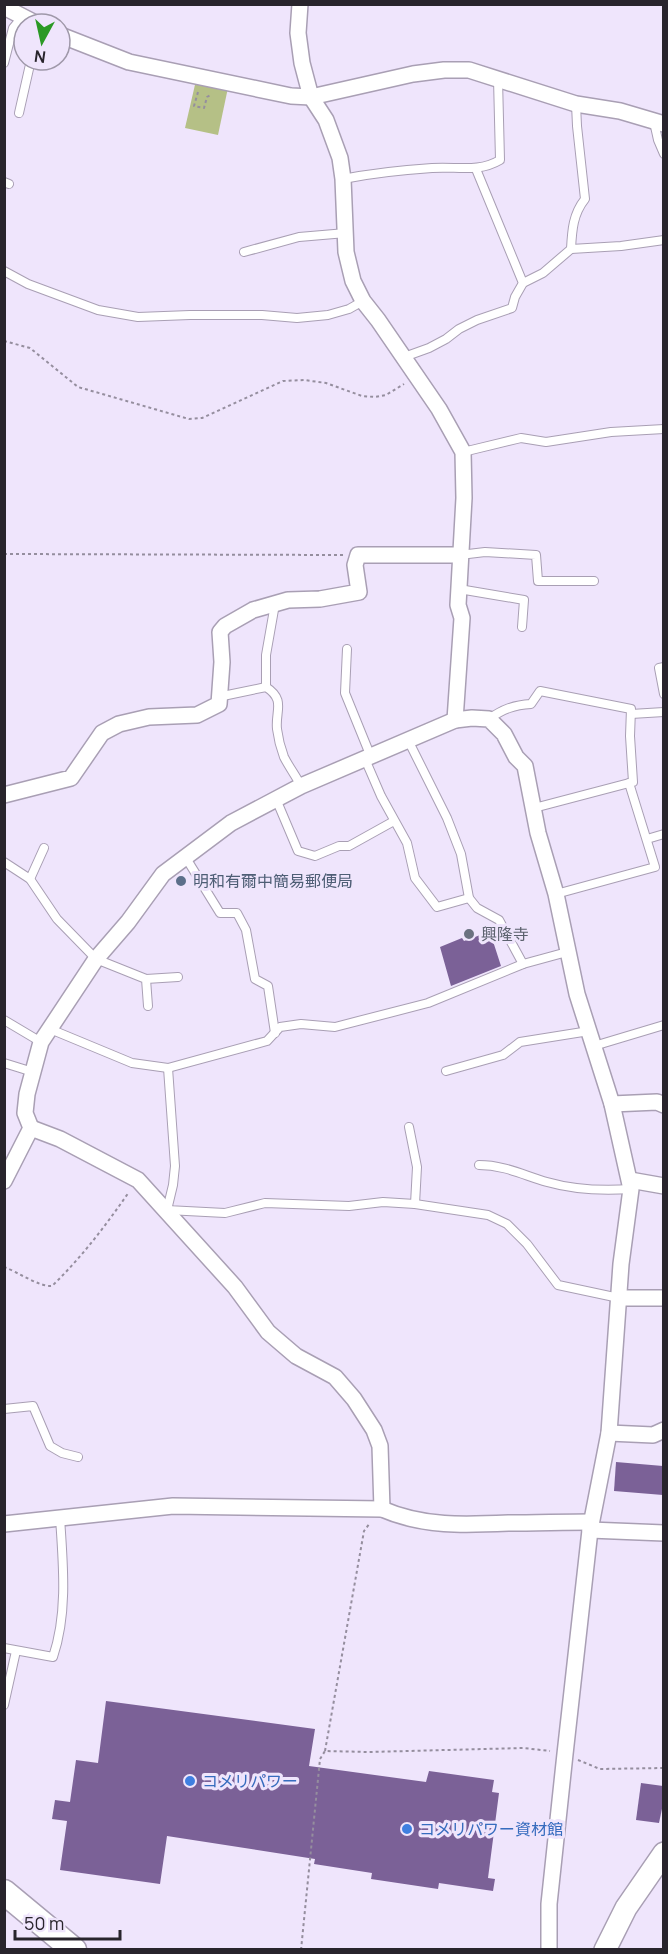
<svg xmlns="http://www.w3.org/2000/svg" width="668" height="1954" viewBox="0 0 668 1954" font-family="Manrope,'Noto Sans JP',sans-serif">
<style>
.green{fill:#b5c086}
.building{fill:#7b6197}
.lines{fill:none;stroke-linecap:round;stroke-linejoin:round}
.service-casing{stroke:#a99fb4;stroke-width:10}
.minor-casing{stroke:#a99fb4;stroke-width:18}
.secondary-casing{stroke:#a99fb4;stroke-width:24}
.primary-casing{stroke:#a99fb4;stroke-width:27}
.path{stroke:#958e9e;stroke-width:2;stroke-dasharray:3 3;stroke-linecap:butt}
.service{stroke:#fff;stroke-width:8}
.minor{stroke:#fff;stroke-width:15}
.secondary{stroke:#fff;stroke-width:21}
.primary{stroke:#fff;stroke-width:24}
.service-dot{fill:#5c6f8a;stroke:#efe5fc;stroke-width:2}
.worship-dot{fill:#6b7280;stroke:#efe5fc;stroke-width:2}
.shop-dot{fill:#3f7fe0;stroke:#efe5fc;stroke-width:2}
.labels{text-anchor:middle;stroke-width:6;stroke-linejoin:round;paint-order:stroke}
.service-label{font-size:16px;fill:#4e5e75;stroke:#efe5fc;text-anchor:start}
.worship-label{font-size:16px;fill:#5b616d;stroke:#efe5fc;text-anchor:start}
.shop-label{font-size:16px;fill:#366cbe;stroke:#efe5fc;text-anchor:start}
</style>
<rect width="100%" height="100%" fill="#efe5fc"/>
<!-- green -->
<path class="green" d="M 197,76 L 229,83 L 218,135 L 185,128 Z"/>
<!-- building -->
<g class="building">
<path d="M 483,934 L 484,937 L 491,935 L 501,966 L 451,986 L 440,947 L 462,938 L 464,941 Z"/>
<path d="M 616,1462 L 663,1466 L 663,1495 L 614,1491 Z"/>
<path d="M 106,1701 L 315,1729 L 309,1766 L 426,1782 L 429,1771 L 494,1780 L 492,1792 L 499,1793 L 488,1878 L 495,1879 L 493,1891 L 439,1883 L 438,1889 L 371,1879 L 372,1873 L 314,1864 L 315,1859 L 167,1836 L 160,1884 L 60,1870 L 67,1821 L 52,1819 L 55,1800 L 70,1802 L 76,1760 L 98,1763 Z"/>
<path d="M 641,1783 L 663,1786 L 663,1804 L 659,1823 L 636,1820 Z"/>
</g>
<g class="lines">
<defs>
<g id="service">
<path d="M 4,63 L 13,28 L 23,16"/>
<path d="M 19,113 L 31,60"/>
<path d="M 654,122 L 658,140 L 664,154"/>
<path d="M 343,179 C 373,173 402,170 432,168 C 456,166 478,173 500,160 L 498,79"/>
<path d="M 4,182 L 9,184"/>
<path d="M 571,249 L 621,246 L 664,240"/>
<path d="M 244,252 L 299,237 L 346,233"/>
<path d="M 4,271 L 28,284 L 98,310 L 138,317 L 190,315 L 262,315 L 297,318 L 328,315 L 349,309 L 363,301"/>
<path d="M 523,283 L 543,273 L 571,249 C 572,230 573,214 585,199 L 577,126 L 576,104"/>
<path d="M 404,357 L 429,348 L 446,339 L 459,329 L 477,320 L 512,308 L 515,297 L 523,283 L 476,169"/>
<path d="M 463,452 L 521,438 L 546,442 L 611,432 L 664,429"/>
<path d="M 460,555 L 485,552 L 536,555 L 538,581 L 594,581"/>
<path d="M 459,589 L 524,600 L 522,627"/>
<path d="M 347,649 L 345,693 L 371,757"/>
<path d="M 664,667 L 659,668 L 664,694"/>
<path d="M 266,687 L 266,655 L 275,604"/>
<path d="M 218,697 L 266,687 C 286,700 275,711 277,729 C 278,737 281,749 284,757 C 289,767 296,776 301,786"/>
<path d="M 631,714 L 664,712"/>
<path d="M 489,719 C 503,709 514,705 531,704 L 540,691 L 631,709 L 630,736 L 633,782 L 534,808"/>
<path d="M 408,740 L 447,818 L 461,854 L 469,898 L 477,908 L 499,920 L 523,964"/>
<path d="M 365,759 L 381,796 L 407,843 L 415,878 L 437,907 L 469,898"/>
<path d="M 276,799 L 298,851 L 315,856 L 339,846 L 349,846 L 394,821"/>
<path d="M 647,839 L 664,834"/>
<path d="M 186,858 L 220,913 L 237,913 L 246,930 L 255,979 L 268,986 L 275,1033"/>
<path d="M 4,862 L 30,879 L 57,919 L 96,959 L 146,979 L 148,1006"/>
<path d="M 30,879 L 44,848"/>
<path d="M 556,894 L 655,867 L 629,783"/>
<path d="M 146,979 L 178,977"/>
<path d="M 4,1020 L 41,1042"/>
<path d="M 50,1029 L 132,1063 L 168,1068 L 267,1041 L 280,1027 L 301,1024 L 335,1027 L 428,1003 L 523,964 L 567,952"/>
<path d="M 594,1046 L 664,1025"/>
<path d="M 4,1063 L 33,1072"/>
<path d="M 168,1068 L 175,1166 L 173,1185 L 167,1210 L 225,1213 L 265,1203 L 349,1206 L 383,1202 L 415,1204 L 488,1215 L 507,1224 L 527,1244 L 558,1285 L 619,1298"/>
<path d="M 446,1071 L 503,1055 L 520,1042 L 589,1031"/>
<path d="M 409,1127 L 417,1167 L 415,1204"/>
<path d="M 479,1165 C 504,1165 523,1175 547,1182 C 575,1190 602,1191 631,1189"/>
<path d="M 4,1409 L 33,1406 L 50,1446 L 62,1453 L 78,1457"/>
<path d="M 4,1648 L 53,1657 C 68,1613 63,1563 60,1518"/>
<path d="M 4,1705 L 16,1651"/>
</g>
<g id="minor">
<path d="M 300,4 L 298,33 L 302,63 L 311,97 L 326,120 L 340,158 L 343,179 L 346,252 L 353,281 L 363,301 L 378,320 L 439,409 L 463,452 L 464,498 L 458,605 L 462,618 L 455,720"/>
<path d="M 4,7 L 37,24"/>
<path d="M 60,35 L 129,62 L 291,96 L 311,97 L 413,74 L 444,70 L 469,70 L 576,104 L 620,111 L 664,124"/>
<path d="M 4,795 L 71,778 L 102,733 L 119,724 L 149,717 L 197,715 L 219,704 L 222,662 L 220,632 L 225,626 L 253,610 L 288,600 L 320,599 L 359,592 L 355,565 L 358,555 L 460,555"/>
<path d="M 612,1104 L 657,1102 L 664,1105"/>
<path d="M 31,1128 L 60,1139 L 138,1180 L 235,1287 L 268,1332 L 296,1356 L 335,1377 L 354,1399 L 374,1430 L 380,1446 L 382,1509"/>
<path d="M 630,1180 L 664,1186"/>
<path d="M 4,1181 L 31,1128 L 25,1113 L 27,1094 L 41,1042 L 96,959 L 128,922 L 163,874 L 231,823 L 301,786 L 455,720 L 472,718 L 489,719 L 504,734 L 516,757 L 525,766 L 538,833 L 556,894 L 577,994 L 612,1104 L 631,1189 L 621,1264 L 609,1433 L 590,1530 L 565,1754 L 549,1904 L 549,1950"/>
<path d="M 619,1298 L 664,1298"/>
<path d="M 609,1433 L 653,1435 L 664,1430"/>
<path d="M 4,1524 L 173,1506 L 382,1509 C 423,1527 465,1525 509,1523 C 536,1523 564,1522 591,1522"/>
<path d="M 590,1530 L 664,1533"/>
</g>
<path id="secondary" d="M 605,1950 L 626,1908 L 664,1853"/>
<path id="primary" d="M 4,1892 L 74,1950"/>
</defs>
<!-- service casing -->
<use href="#service" class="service-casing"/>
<!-- minor casing -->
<use href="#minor" class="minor-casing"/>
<!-- secondary casing -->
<use href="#secondary" class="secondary-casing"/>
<!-- primary casing -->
<use href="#primary" class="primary-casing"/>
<!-- path -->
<g class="path">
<path d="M 198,92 L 194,106 L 204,108 L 207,97 L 212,94"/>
<path d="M 4,341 L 30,348 L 78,387 L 189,419 L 202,418 L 283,381 L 304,380 L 326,383 L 362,396 L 375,397 L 386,395 L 404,384"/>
<path d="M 4,554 L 343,555"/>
<path d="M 4,1267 C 18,1272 39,1287 52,1286 C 82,1257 106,1225 129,1192"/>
<path d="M 325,1751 L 364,1531 L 370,1523"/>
<path d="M 578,1760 L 600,1769 L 664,1768"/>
<path d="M 301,1950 L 320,1759 L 325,1751 L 369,1752 L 523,1748 L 550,1751"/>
</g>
<!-- service -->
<use href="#service" class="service"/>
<!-- minor -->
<use href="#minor" class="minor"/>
<!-- secondary -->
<use href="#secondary" class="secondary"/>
<!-- primary -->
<use href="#primary" class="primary"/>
</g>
<!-- markers -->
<circle class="service-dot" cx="181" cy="881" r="6"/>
<circle class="worship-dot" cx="469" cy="934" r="6"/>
<g class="shop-dot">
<circle cx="190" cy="1781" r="6"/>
<circle cx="407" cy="1829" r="6"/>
</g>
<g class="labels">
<!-- service labels -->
<g class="service-label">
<text x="193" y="887">明和有爾中簡易郵便局</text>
</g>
<!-- worship labels -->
<g class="worship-label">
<text x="481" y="940">興隆寺</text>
</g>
<!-- shop labels -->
<g class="shop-label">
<text x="202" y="1787">コメリパワー</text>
<text x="419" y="1835">コメリパワー資材館</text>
</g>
</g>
<!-- border -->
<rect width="668" height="1954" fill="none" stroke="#28242c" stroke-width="12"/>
<!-- north arrow -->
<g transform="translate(42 42) rotate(188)"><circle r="28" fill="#efe5fc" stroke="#9f98a9" stroke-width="1.5"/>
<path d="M0-4.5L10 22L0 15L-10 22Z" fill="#2b9925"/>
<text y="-9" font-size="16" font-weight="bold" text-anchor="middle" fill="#28242c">N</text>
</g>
<!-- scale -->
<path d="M15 1930v9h105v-9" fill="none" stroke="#28242c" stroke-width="3"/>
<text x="24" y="1930" font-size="18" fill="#28242c" stroke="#efe5fc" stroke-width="4.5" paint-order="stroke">50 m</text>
</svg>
